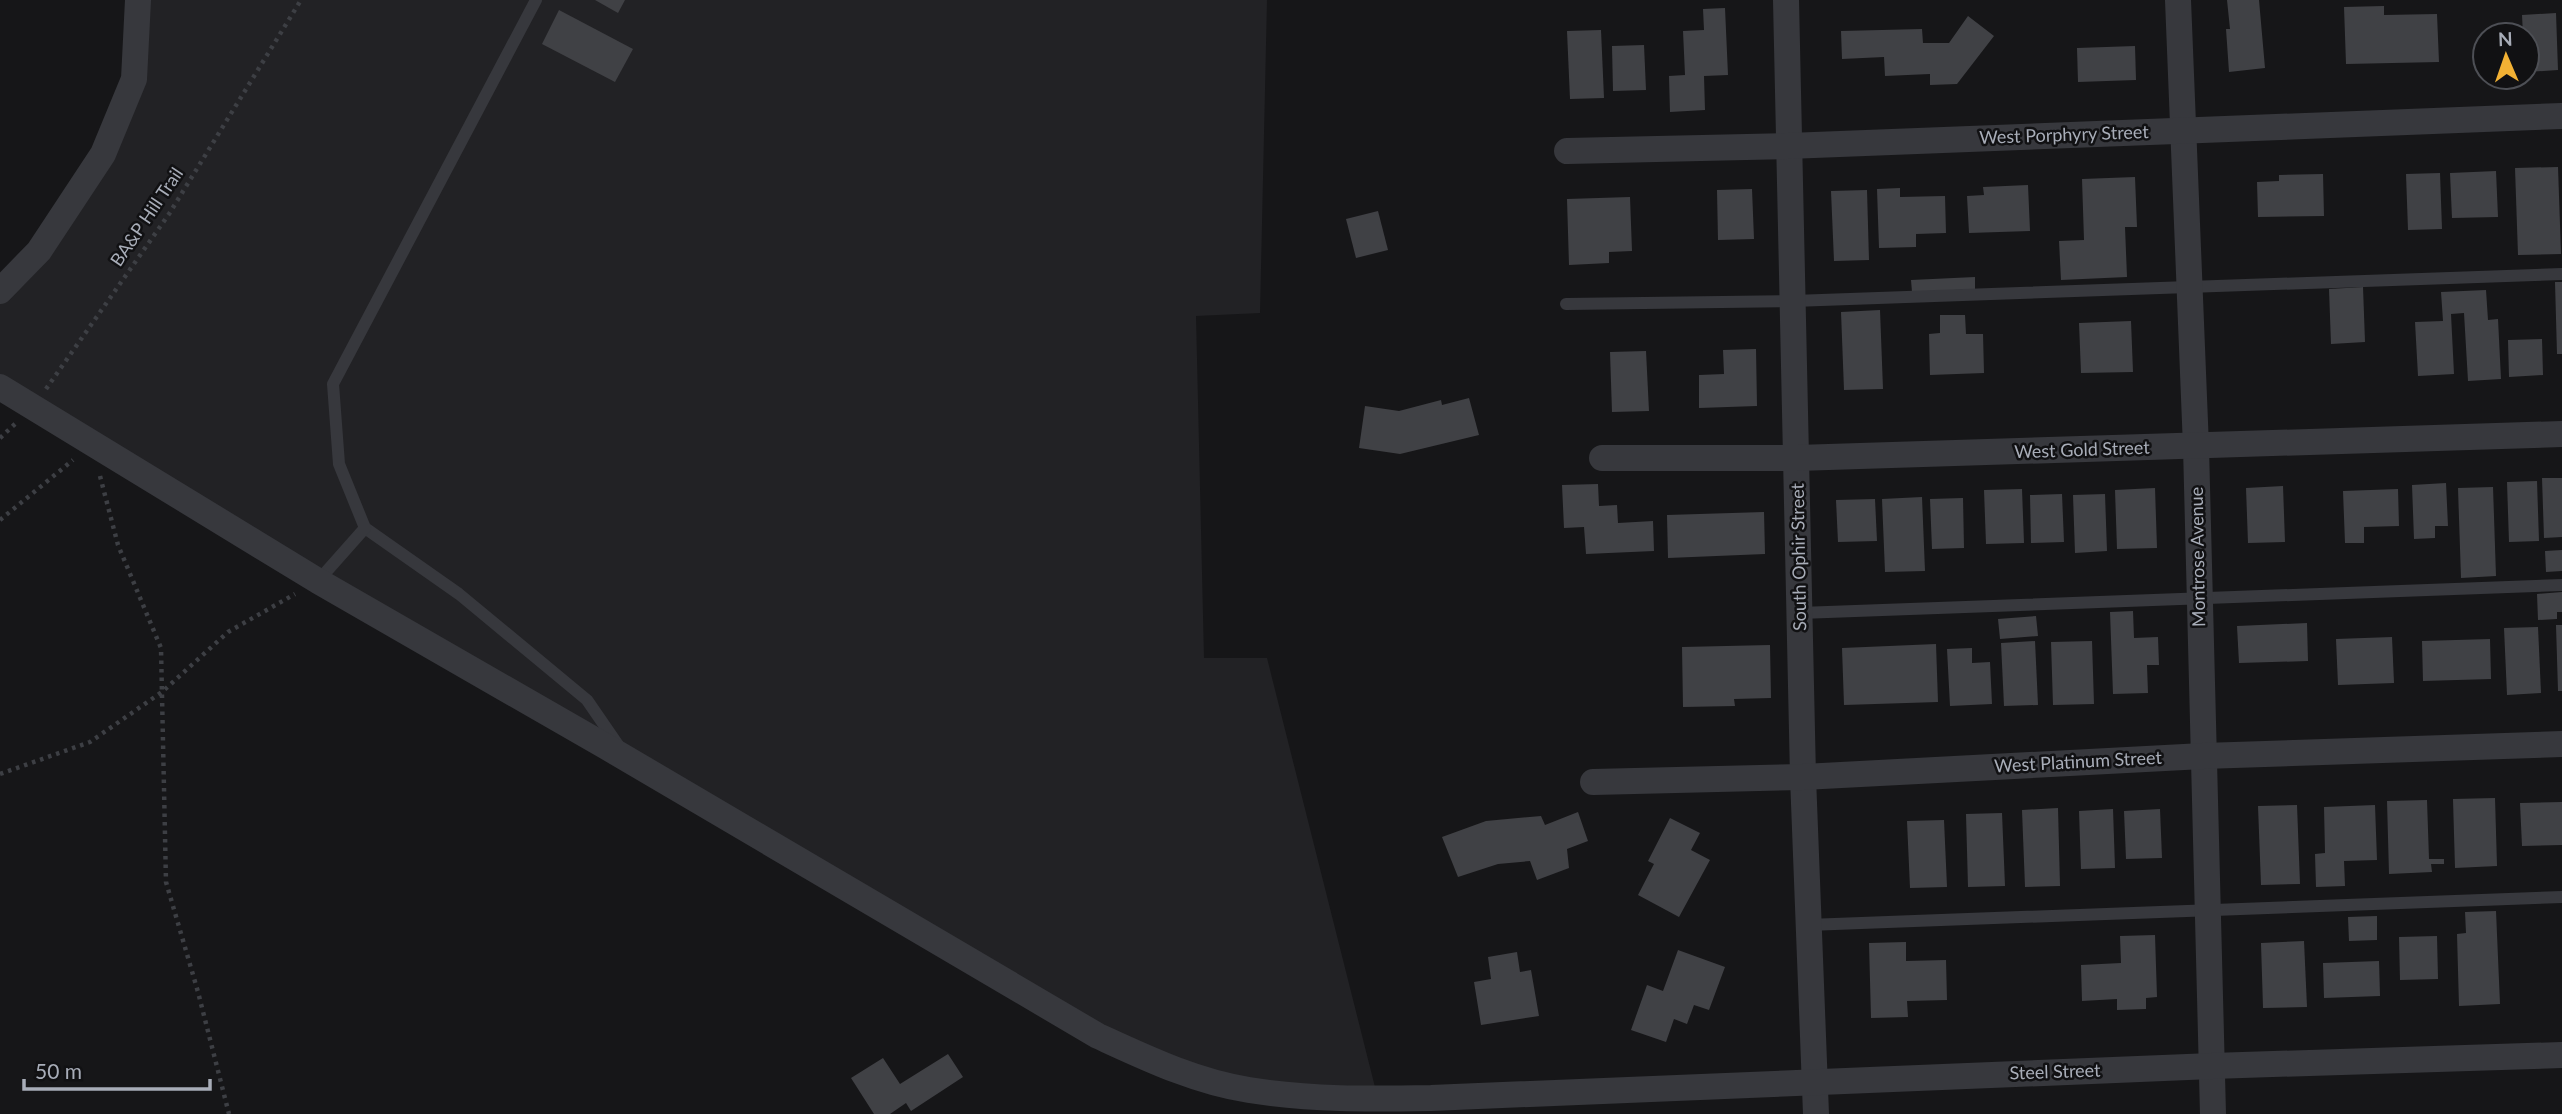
<svg xmlns="http://www.w3.org/2000/svg" width="2562" height="1114" viewBox="0 0 2562 1114" font-family="Lato,sans-serif">
<style>
.built{fill:#222225}
.building{fill:#404145}
.lines{fill:none;stroke-linecap:round;stroke-linejoin:round}
.path{stroke:#3d3f44;stroke-width:4.5;stroke-dasharray:3.5 5;stroke-linecap:butt}
.service{stroke:#37383d;stroke-width:12}
.minor{stroke:#37383d;stroke-width:26}
.labels{text-anchor:middle;stroke-width:5;stroke-linejoin:round;paint-order:stroke}
.street-label{font-size:18px;fill:#a8adb8;stroke:#111113}
</style>
<rect width="100%" height="100%" fill="#161618"/>
<!-- built -->
<path class="built" d="M 138,0 L 1267,0 L 1260,313 L 1196,316 L 1204,658 L 1267,658 L 1378,1099 L 1165,1067 L 0,387 L 0,291 L 39,251 L 134,79 Z"/>
<!-- building -->
<g class="building">
<path d="M 595,0 L 625,0 L 618,13 Z"/>
<path d="M 2227,0 L 2259,0 L 2265,68 L 2229,72 L 2226,29 L 2230,29 Z"/>
<path d="M 2384,6 L 2384,15 L 2437,14 L 2439,62 L 2346,64 L 2344,7 Z"/>
<path d="M 1725,8 L 1728,75 L 1704,76 L 1705,110 L 1670,112 L 1669,76 L 1685,75 L 1683,31 L 1704,30 L 1703,9 Z"/>
<path d="M 559,10 L 633,49 L 615,82 L 542,44 Z"/>
<path d="M 2556,13 L 2558,70 L 2527,72 L 2527,35 L 2523,35 L 2522,15 Z"/>
<path d="M 1968,16 L 1994,36 L 1957,84 L 1930,85 L 1930,74 L 1885,76 L 1884,57 L 1842,59 L 1841,31 L 1922,29 L 1923,43 L 1949,43 Z"/>
<path d="M 1601,30 L 1604,98 L 1570,99 L 1567,31 Z"/>
<path d="M 1644,45 L 1646,90 L 1613,91 L 1612,46 Z"/>
<path d="M 2135,46 L 2136,80 L 2078,82 L 2077,48 Z"/>
<path d="M 2558,167 L 2561,254 L 2518,255 L 2515,168 Z"/>
<path d="M 2496,171 L 2498,217 L 2452,218 L 2450,173 Z"/>
<path d="M 2440,173 L 2442,229 L 2408,230 L 2406,174 Z"/>
<path d="M 2323,174 L 2324,216 L 2258,217 L 2257,182 L 2279,181 L 2279,175 Z"/>
<path d="M 2135,177 L 2137,227 L 2125,227 L 2127,277 L 2061,280 L 2059,241 L 2084,240 L 2082,179 Z"/>
<path d="M 2028,185 L 2030,231 L 1969,233 L 1967,196 L 1984,195 L 1983,187 Z"/>
<path d="M 1900,188 L 1900,197 L 1945,196 L 1946,233 L 1916,234 L 1916,247 L 1879,248 L 1877,189 Z"/>
<path d="M 1752,189 L 1754,239 L 1718,240 L 1717,190 Z"/>
<path d="M 1867,190 L 1869,260 L 1834,261 L 1831,191 Z"/>
<path d="M 1630,197 L 1632,251 L 1609,252 L 1609,263 L 1569,265 L 1567,199 Z"/>
<path d="M 1378,211 L 1388,250 L 1356,258 L 1346,219 Z"/>
<path d="M 1975,277 L 1975,289 L 1912,292 L 1911,280 Z"/>
<path d="M 2555,282 L 2562,282 L 2562,354 L 2557,354 Z"/>
<path d="M 2363,287 L 2365,342 L 2331,344 L 2329,289 Z"/>
<path d="M 2486,290 L 2488,320 L 2498,319 L 2501,379 L 2468,381 L 2464,313 L 2451,314 L 2454,374 L 2418,376 L 2415,322 L 2443,321 L 2441,292 Z"/>
<path d="M 1880,310 L 1883,389 L 1844,390 L 1841,312 Z"/>
<path d="M 1940,315 L 1965,315 L 1966,334 L 1983,334 L 1984,373 L 1930,375 L 1929,334 L 1940,333 Z"/>
<path d="M 2131,321 L 2133,372 L 2081,373 L 2079,323 Z"/>
<path d="M 2542,339 L 2543,375 L 2509,377 L 2508,340 Z"/>
<path d="M 1756,349 L 1757,406 L 1699,408 L 1699,375 L 1724,374 L 1723,350 Z"/>
<path d="M 1646,351 L 1649,411 L 1612,412 L 1610,352 Z"/>
<path d="M 1469,398 L 1479,435 L 1400,454 L 1359,448 L 1365,406 L 1399,411 L 1441,400 L 1442,405 Z"/>
<path d="M 2542,478 L 2562,478 L 2562,537 L 2544,538 Z"/>
<path d="M 2537,481 L 2539,541 L 2509,542 L 2507,482 Z"/>
<path d="M 2446,483 L 2448,526 L 2435,526 L 2435,538 L 2414,539 L 2412,485 Z"/>
<path d="M 1598,484 L 1599,506 L 1617,505 L 1618,523 L 1653,521 L 1654,551 L 1586,554 L 1584,527 L 1564,528 L 1562,485 Z"/>
<path d="M 2283,486 L 2285,542 L 2248,543 L 2246,488 Z"/>
<path d="M 2493,487 L 2496,576 L 2461,578 L 2458,488 Z"/>
<path d="M 2155,488 L 2157,548 L 2117,549 L 2115,490 Z"/>
<path d="M 2022,489 L 2024,543 L 1986,544 L 1984,490 Z"/>
<path d="M 2398,489 L 2399,526 L 2364,527 L 2364,543 L 2345,543 L 2343,491 Z"/>
<path d="M 2062,494 L 2064,542 L 2031,543 L 2030,495 Z"/>
<path d="M 2105,494 L 2107,551 L 2075,553 L 2073,495 Z"/>
<path d="M 1922,497 L 1925,571 L 1885,572 L 1882,499 Z"/>
<path d="M 1963,498 L 1964,548 L 1932,549 L 1930,499 Z"/>
<path d="M 1875,499 L 1877,541 L 1838,542 L 1836,500 Z"/>
<path d="M 1764,512 L 1765,554 L 1668,558 L 1667,515 Z"/>
<path d="M 2562,550 L 2562,571 L 2546,572 L 2545,551 Z"/>
<path d="M 2562,592 L 2562,612 L 2557,612 L 2557,619 L 2538,620 L 2537,594 Z"/>
<path d="M 2133,611 L 2134,638 L 2158,637 L 2159,665 L 2147,665 L 2148,693 L 2113,694 L 2110,612 Z"/>
<path d="M 2036,616 L 2038,636 L 2000,639 L 1998,619 Z"/>
<path d="M 2307,623 L 2308,661 L 2239,663 L 2237,626 Z"/>
<path d="M 2556,625 L 2562,625 L 2562,691 L 2558,691 Z"/>
<path d="M 2538,627 L 2541,693 L 2507,695 L 2504,628 Z"/>
<path d="M 2392,637 L 2394,683 L 2338,685 L 2336,639 Z"/>
<path d="M 2490,639 L 2491,679 L 2423,681 L 2422,641 Z"/>
<path d="M 2035,641 L 2038,705 L 2004,706 L 2001,643 Z"/>
<path d="M 2092,641 L 2094,704 L 2053,705 L 2051,642 Z"/>
<path d="M 1936,644 L 1938,702 L 1844,705 L 1842,648 Z"/>
<path d="M 1770,645 L 1771,698 L 1734,699 L 1735,706 L 1683,707 L 1682,647 Z"/>
<path d="M 1972,648 L 1972,663 L 1990,662 L 1992,704 L 1950,706 L 1947,649 Z"/>
<path d="M 2495,798 L 2497,866 L 2455,868 L 2453,799 Z"/>
<path d="M 2427,800 L 2429,859 L 2444,859 L 2444,864 L 2431,864 L 2432,872 L 2389,874 L 2387,801 Z"/>
<path d="M 2562,802 L 2562,845 L 2522,846 L 2520,803 Z"/>
<path d="M 2297,805 L 2300,884 L 2261,885 L 2258,806 Z"/>
<path d="M 2375,805 L 2377,860 L 2344,861 L 2345,886 L 2316,887 L 2315,854 L 2325,853 L 2324,807 Z"/>
<path d="M 2058,808 L 2060,886 L 2025,887 L 2022,810 Z"/>
<path d="M 2113,809 L 2115,868 L 2081,869 L 2079,811 Z"/>
<path d="M 2160,809 L 2162,858 L 2126,859 L 2124,811 Z"/>
<path d="M 1578,812 L 1588,841 L 1567,849 L 1569,868 L 1537,880 L 1530,861 L 1498,864 L 1458,877 L 1442,837 L 1486,821 L 1541,816 L 1545,825 Z"/>
<path d="M 2002,813 L 2005,886 L 1968,887 L 1966,814 Z"/>
<path d="M 1670,818 L 1700,833 L 1691,850 L 1710,860 L 1679,917 L 1638,895 L 1654,864 L 1648,861 Z"/>
<path d="M 1944,820 L 1947,887 L 1910,888 L 1907,821 Z"/>
<path d="M 2496,911 L 2500,1004 L 2459,1006 L 2457,934 L 2466,933 L 2465,912 Z"/>
<path d="M 2377,916 L 2377,940 L 2349,941 L 2348,917 Z"/>
<path d="M 2155,935 L 2157,997 L 2146,998 L 2146,1009 L 2117,1010 L 2117,999 L 2082,1001 L 2081,965 L 2121,963 L 2120,936 Z"/>
<path d="M 2437,936 L 2438,979 L 2400,980 L 2399,937 Z"/>
<path d="M 2304,941 L 2307,1007 L 2263,1008 L 2261,943 Z"/>
<path d="M 1906,942 L 1906,961 L 1946,960 L 1947,1000 L 1907,1001 L 1908,1017 L 1871,1018 L 1869,943 Z"/>
<path d="M 1678,950 L 1725,967 L 1709,1010 L 1694,1005 L 1687,1024 L 1674,1019 L 1666,1042 L 1631,1030 L 1647,985 L 1663,991 Z"/>
<path d="M 1517,952 L 1520,972 L 1531,970 L 1539,1016 L 1481,1025 L 1474,982 L 1491,979 L 1488,957 Z"/>
<path d="M 2379,961 L 2380,996 L 2324,998 L 2323,963 Z"/>
<path d="M 948,1054 L 963,1077 L 911,1111 L 906,1103 L 890,1114 L 874,1114 L 851,1078 L 883,1058 L 900,1084 Z"/>
</g>
<g class="lines">
<!-- path -->
<g class="path">
<path d="M 46,389 L 169,214 L 301,0"/>
<path d="M 0,438 L 15,424"/>
<path d="M 100,476 L 118,545 L 161,648 L 166,882 L 198,992 L 229,1114"/>
<path d="M 0,520 L 73,460"/>
<path d="M 0,774 L 90,742 L 162,692 L 228,632 L 295,594"/>
</g>
<!-- service -->
<g class="service">
<path d="M 1566,304 L 1793,301 L 2562,274"/>
<path d="M 365,528 L 459,594 L 587,700 L 620,748"/>
<path d="M 318,581 L 365,528 L 339,464 L 333,384 L 536,0"/>
<path d="M 1800,613 L 2562,585"/>
<path d="M 1808,925 L 2562,897"/>
</g>
<!-- minor -->
<g class="minor">
<path d="M 1786,0 L 1803,777 L 1816,1114"/>
<path d="M 2178,0 L 2196,447 L 2213,1114"/>
<path d="M 1567,151 L 1788,146 L 2562,116"/>
<path d="M 0,291 L 39,251 L 103,154 L 134,79 L 138,0"/>
<path d="M 0,387 L 318,581 L 605,746 L 1098,1036 C 1146,1058 1196,1082 1249,1090 C 1310,1100 1370,1099 1431,1098 L 2212,1066 L 2562,1055"/>
<path d="M 1602,458 L 1797,458 L 2562,434"/>
<path d="M 1593,782 L 1803,777 L 2203,756 L 2562,744"/>
</g>
</g>
<g class="labels">
<!-- street labels -->
<g class="street-label">
<text transform="translate(2064 135) rotate(-2)" y="6">West Porphyry Street</text>
<text transform="translate(147 217) rotate(-56)" y="6">BA&amp;P Hill Trail</text>
<text transform="translate(2082 450) rotate(-2)" y="6">West Gold Street</text>
<text transform="translate(1799 557) rotate(-91)" y="6">South Ophir Street</text>
<text transform="translate(2198 557) rotate(-91)" y="6">Montrose Avenue</text>
<text transform="translate(2078 762) rotate(-3)" y="6">West Platinum Street</text>
<text transform="translate(2055 1072) rotate(-2)" y="6">Steel Street</text>
</g>
</g>
<!-- north arrow -->
<g transform="translate(2506 56) rotate(358)"><circle r="33" fill="#111113" stroke="#4d4f55" stroke-width="2"/>
<path d="M0-5L12 26L0 18L-12 26Z" fill="#f2b134"/>
<text y="-10" font-size="19" font-weight="bold" text-anchor="middle" fill="#a8adb8">N</text>
</g>
<!-- scale -->
<path d="M24 1079v10h186v-10" fill="none" stroke="#a8adb8" stroke-width="3.5"/>
<text x="35" y="1079" font-size="21" fill="#a8adb8" stroke="#111113" stroke-width="5" paint-order="stroke">50 m</text>
</svg>
